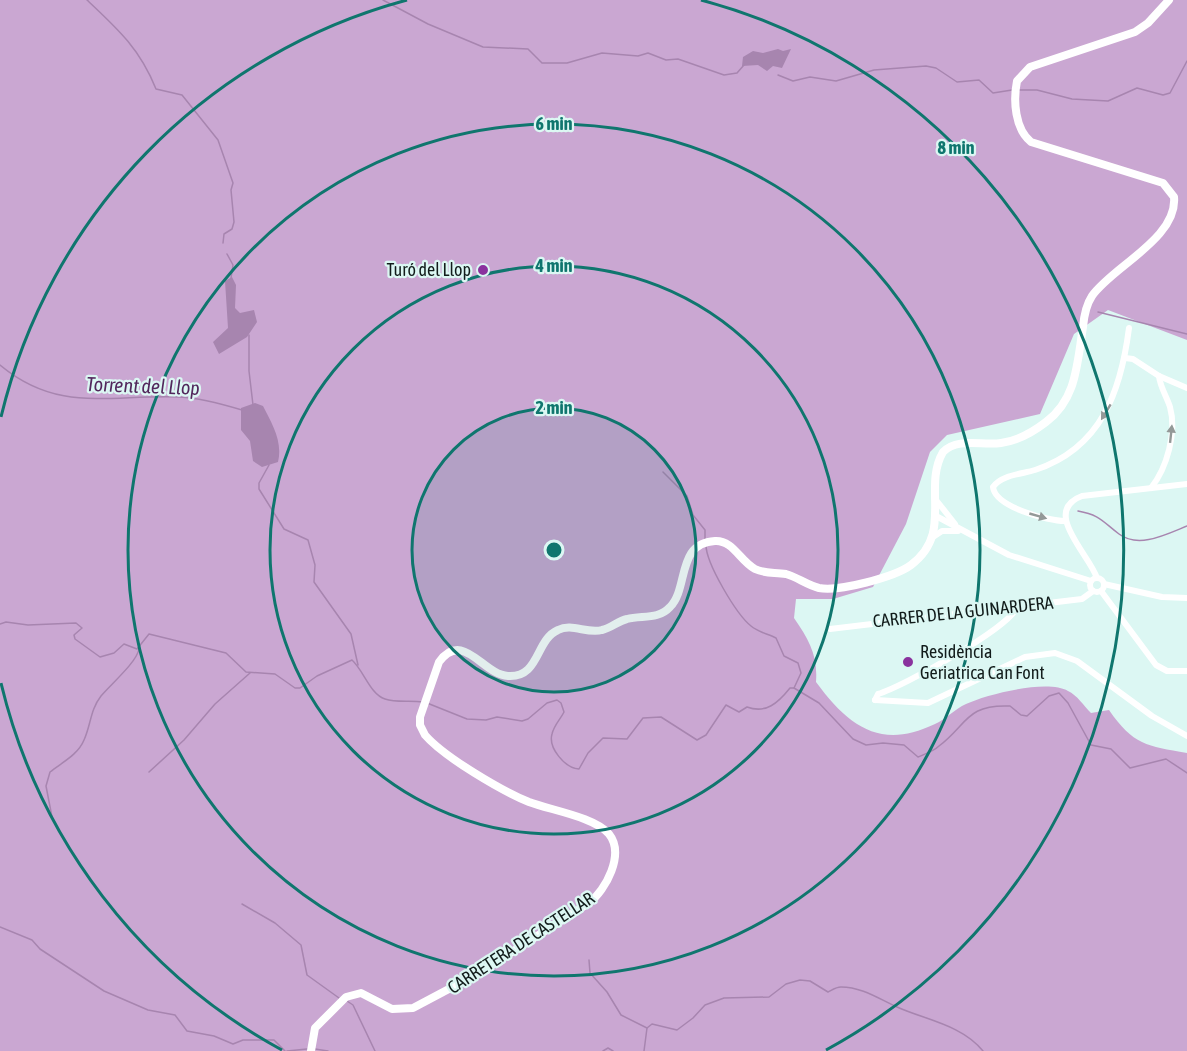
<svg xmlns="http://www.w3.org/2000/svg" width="1187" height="1051" viewBox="0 0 1187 1051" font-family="'Asap Condensed',sans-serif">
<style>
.forest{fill:#caa7d2}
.water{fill:#a785af}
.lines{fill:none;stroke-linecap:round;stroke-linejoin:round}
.stream{stroke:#a785af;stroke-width:1.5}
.minor{stroke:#fff;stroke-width:6}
.tertiary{stroke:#fff;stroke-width:8}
.oneway{fill:#949998}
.ring{fill:none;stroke:#0f766e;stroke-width:3}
.poi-dot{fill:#8a329e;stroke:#dcf7f3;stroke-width:2}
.labels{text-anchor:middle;stroke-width:4.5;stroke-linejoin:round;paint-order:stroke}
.poi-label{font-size:18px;fill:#121c1b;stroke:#dcf7f3;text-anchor:end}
.street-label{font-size:18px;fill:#121c1b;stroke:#dcf7f3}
.water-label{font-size:20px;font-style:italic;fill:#52275c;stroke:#dcf7f3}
.centre{fill:#0f766e;stroke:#dcf7f3;stroke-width:3}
.ring-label{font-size:18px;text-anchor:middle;font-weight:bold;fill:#0f766e;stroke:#dcf7f3;stroke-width:4.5;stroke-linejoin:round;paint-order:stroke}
</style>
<rect width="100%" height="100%" fill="#dcf7f3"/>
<!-- forest -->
<path class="forest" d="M 0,0 L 1187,0 L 1187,340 L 1108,310 L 1074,334 L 1040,414 L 947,435 L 930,452 L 906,524 L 873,587 L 833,599 L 796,599 L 794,618 C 809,640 818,655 816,682 C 849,727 881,750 935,724 C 946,719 955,709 966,704 C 987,694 1048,679 1068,691 C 1077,695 1084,706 1091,713 L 1109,710 C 1133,745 1147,746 1187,753 L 1187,1051 L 0,1051 Z"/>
<!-- water -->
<g class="water">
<path d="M 778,49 L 783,51 L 791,49 L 782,68 L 773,66 L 767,71 L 758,65 L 742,66 L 743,57 L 753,51 L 763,53 Z"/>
<path d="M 232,277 L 236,285 L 235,308 L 240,313 L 254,310 L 257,322 L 247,337 L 219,354 L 213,342 L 228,328 L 225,281 Z"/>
<path d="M 255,403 L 263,406 C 272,424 283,441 278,462 L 262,467 L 253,461 L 250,441 L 241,430 L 241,408 Z"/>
</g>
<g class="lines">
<!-- stream -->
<g class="stream">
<path d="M 87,0 C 118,29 140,49 156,89 L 182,95 L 218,140 L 233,183 L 231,190 L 234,222 L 232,229 L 224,234 L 223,243"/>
<path d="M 383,0 L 428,24 L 483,47 L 528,49 L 542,63 L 567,63 L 602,53 L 638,56 L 648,53 L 666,60 L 678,59 L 724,75 L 737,73 L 744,65"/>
<path d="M 778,75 L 793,81 L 810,77 L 836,81 L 874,70 L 926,66 L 936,68 L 957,82 L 979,80 L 993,93 L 1012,90"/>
<path d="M 1019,90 L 1037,90 L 1072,99 L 1108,101 L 1137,88 L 1163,95 L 1170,93 L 1187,61"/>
<path d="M 227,254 L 233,265 L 231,278"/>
<path d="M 1098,312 L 1187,334"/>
<path d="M 249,335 L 249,371 L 253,405"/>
<path d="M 0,365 C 59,414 110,394 180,397 C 201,398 222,404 242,410"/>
<path d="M 269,465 L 259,483 L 259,489 L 284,529 L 308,540 L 315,565 L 314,582 L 351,634 L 358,665"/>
<path d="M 663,472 L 687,496 L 693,515 L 705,530 L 705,540"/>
<path d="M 1078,511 C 1100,515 1102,521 1119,534 C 1139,549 1167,534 1187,526"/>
<path d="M 706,545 C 706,563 736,614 751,626 C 758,632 768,634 776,638 L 784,656 L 798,663 L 801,673 L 794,688 L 819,703 L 853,739 L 866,745 L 883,743 L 904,745 L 918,757 C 925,754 934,751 939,746 C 967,725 966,704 1010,706 L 1021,715 L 1027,716 L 1049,696 L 1059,693 L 1068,703 L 1091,745 L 1111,749 L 1130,768 L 1166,759 L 1187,773"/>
<path d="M 0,624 L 6,622 L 28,625 L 76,623 L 82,628 L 74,635 L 75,639 L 100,657 L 114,653 L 124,644 L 137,649 L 149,634 L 226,653 L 246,672 L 275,674 L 295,688 L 300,688 L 317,676 L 352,660 C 364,671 370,694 385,699 C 397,703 410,700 423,702"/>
<path d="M 427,703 L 467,719 L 486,720 L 497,717 L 522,721 L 528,719 L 547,703 L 557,700 L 561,703 L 564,712 C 560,720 554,725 552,734 C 548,748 565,768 579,769 L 588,753 L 603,738 L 627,739 L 643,718 L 661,717 L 697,740 L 706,735 L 726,705 L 739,712 L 747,707 C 766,714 778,703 790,688 L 794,688"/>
<path d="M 149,772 L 184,740 L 215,704 L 250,673"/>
<path d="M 52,817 L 46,786 L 50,772 C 61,763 78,755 84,740 C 91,725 90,710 101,696 C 110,685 137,662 139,649"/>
<path d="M 242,904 L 275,923 L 301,945 L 307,975 L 339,998"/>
<path d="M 0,927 L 32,940 L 40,949 L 104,991 L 148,1010 L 175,1015 L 187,1031 L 214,1036 L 233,1044 L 243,1040 L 274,1040 L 285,1051"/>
<path d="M 589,960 L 590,973 L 607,992 L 621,1015 L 647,1028"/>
<path d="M 347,1001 L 353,1005 L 375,1051"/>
<path d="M 315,1049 L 328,1051"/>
<path d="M 287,1051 L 307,1049"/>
<path d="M 603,1051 L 608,1048 L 613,1051"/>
<path d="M 644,1051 L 647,1028 L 652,1024 L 677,1030 L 693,1018 L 705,1005 L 724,998 L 769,997 L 786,984 L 800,980 L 810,981 L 828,992 C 832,990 836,987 841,987 C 862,987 879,999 897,1007 C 926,1020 962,1025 983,1051"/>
</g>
<!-- minor -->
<g class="minor">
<path d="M 1125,358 L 1133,359 L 1159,376 L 1187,388"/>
<path d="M 1151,488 C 1167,468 1177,432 1170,407 C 1167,397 1160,387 1159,376"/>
<path d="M 936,500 L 955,524"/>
<path d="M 936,516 L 1009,555 L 1091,581"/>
<path d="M 1065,521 C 1048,521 995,507 993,487 C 1001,475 1022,474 1035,470 C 1102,448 1121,390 1129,328"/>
<path d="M 933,537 L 942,531 L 958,531"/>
<circle cx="1097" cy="585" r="7"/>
<path d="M 1097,578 C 1089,554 1041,511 1082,496 L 1187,484"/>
<path d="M 1104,584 L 1162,597 L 1187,598"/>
<path d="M 1101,591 L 1156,665 L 1167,671 L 1187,671"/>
<path d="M 830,629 L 1082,599 L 1093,591"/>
<path d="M 875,700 L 928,703 L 1025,657 L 1055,653 L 1077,661 L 1152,716 L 1187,736"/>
<path d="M 875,700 L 878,694 C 902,687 1010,628 1018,606"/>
</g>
<!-- tertiary -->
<path class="tertiary" d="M 311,1051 L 315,1028 L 346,997 L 361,993 L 392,1009 L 413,1008 L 479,973 L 589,903 C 606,890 625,854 609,834 C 595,817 550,810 529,802 C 502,791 444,757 425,735 L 420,725 L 420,717 L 439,662 C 463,629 483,675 508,676 C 540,678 535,640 558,630 C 572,623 587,634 602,630 C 611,628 618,621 627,619 C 642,615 658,620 670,607 C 689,588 676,543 715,541 C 733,540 740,561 755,569 C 765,574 775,572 786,574 C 797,577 807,585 819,588 C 838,592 895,577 911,565 C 954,533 922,488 943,452 C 958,437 982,446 1001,443 C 1017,441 1033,432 1046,422 C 1077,399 1077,363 1083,327 C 1084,316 1086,305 1092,296 C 1112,267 1178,238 1174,197 L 1163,183 L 1031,142 C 1015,129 1013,101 1017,81 L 1030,67 L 1135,32 L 1148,23 L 1169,0"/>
</g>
<!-- one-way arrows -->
<defs><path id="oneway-solid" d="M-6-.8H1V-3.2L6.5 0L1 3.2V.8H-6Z" transform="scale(1.5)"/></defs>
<g class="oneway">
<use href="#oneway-solid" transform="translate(1106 412) rotate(121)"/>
<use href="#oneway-solid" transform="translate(1171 434) rotate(-84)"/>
<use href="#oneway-solid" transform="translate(1038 516) rotate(16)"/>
</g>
<!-- distance rings -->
<circle cx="554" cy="550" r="142" fill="#0f766e" fill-opacity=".12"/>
<g class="ring">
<circle cx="554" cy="550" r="142"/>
<circle cx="554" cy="550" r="284"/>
<circle cx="554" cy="550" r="426"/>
<path d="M282 1050A569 569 0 0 1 1 683M1 417A569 569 0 0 1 407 0M701 0A569 569 0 0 1 826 1050"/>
</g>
<!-- markers -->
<g class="poi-dot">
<circle cx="483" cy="270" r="6"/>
<circle cx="908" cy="662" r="6"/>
</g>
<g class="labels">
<!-- poi labels -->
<g class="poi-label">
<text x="471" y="276">Turó del Llop</text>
<text x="920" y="658" text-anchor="start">Residència<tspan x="920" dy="21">Geriatrica Can Font</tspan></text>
</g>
<!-- street labels -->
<g class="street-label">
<text transform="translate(963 612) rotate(-6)" y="6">CARRER DE LA GUINARDERA</text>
<text transform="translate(521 943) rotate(-33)" y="6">CARRETERA DE CASTELLAR</text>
</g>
<!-- water labels -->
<g class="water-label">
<text transform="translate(143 386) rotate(2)" y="7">Torrent del Llop</text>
</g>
</g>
<circle cx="554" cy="550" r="9" class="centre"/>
<g class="ring-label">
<text x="554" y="130">6 min</text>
<text x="956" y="154">8 min</text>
<text x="554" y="272">4 min</text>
<text x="554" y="414">2 min</text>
</g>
</svg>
